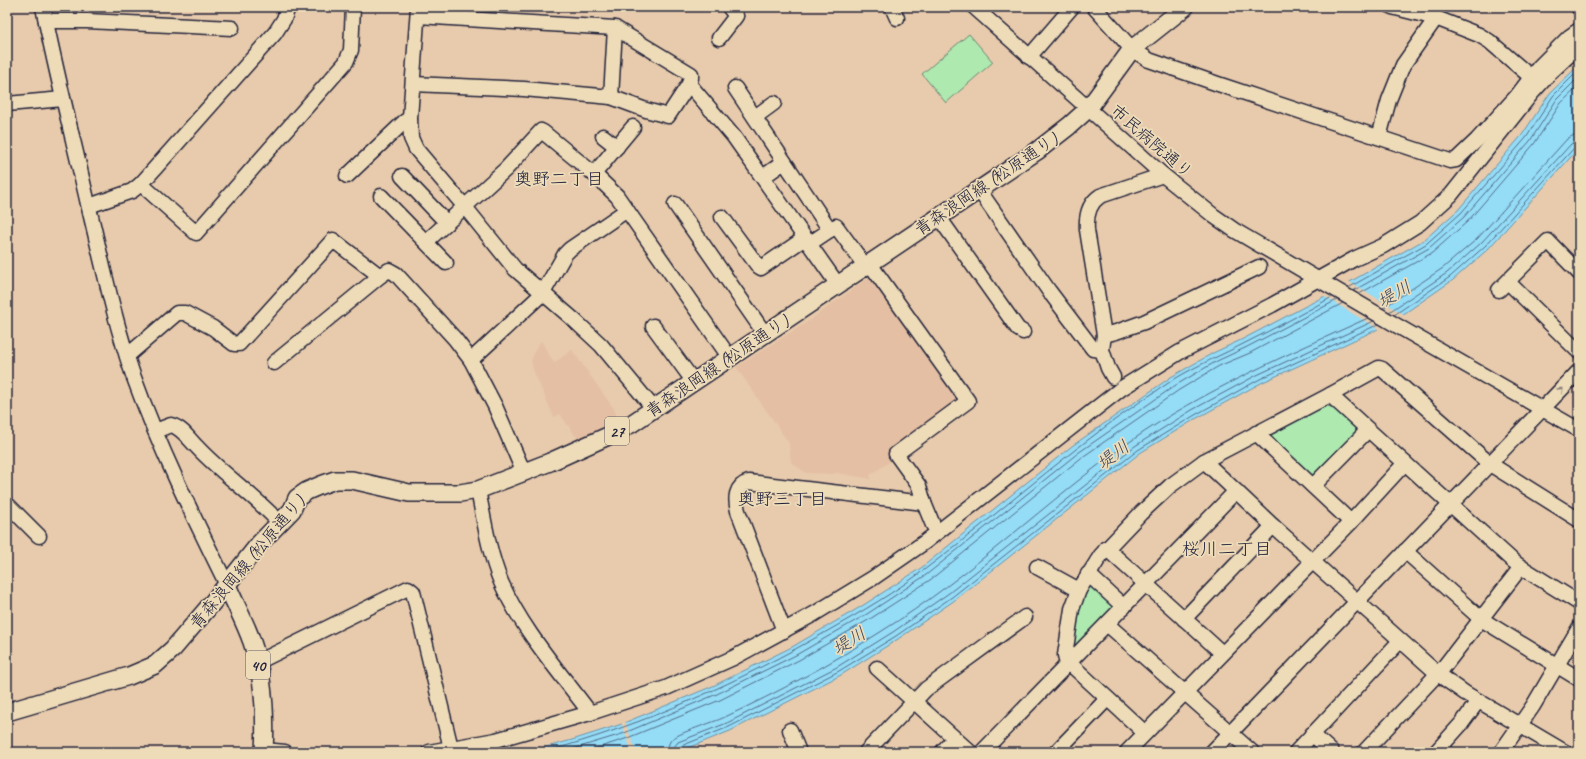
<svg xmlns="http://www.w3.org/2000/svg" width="1586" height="759" viewBox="0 0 1586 759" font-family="Caveat,'Klee One',sans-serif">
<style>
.built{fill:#e4bfa3}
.green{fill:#aee9af;stroke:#688675}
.water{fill:#95dcf7;stroke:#6792ac}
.pier{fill:#e8cbac}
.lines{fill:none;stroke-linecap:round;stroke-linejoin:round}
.shore{stroke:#506c86;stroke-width:1}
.minor-casing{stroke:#22223b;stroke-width:17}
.major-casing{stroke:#22223b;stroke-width:20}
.minor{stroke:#eedcb9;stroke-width:14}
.major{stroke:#eedcb9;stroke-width:17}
.oneway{stroke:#887f7a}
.labels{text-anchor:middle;stroke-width:3.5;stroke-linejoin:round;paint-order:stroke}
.shield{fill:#eedcb9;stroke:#5f5a61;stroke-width:1}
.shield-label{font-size:16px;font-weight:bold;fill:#22223b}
.street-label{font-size:17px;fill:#22223b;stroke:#eedcb9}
.neighbourhood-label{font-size:18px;fill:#22223b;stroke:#eedcb9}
.water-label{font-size:18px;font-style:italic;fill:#394761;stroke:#eedcb9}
</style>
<rect width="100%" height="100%" fill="#e8cbac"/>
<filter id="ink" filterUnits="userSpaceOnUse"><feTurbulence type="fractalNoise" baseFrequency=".025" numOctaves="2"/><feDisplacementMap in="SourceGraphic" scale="8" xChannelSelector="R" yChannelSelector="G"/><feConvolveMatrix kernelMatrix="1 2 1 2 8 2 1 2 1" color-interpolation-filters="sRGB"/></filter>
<g filter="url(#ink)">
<!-- built -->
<g class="built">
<path d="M 871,276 L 962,402 L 895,458 L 870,475 L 871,479 L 837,473 L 832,474 L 806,473 L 791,462 L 789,443 L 736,367 L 807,322 Z"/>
<path d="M 541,341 L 554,363 L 572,350 L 614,409 L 618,420 L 579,441 L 560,414 L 554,417 L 534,372 L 531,361 L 536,348 Z"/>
</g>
<!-- green -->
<g class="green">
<path d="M 969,34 L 993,62 L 946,103 L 922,74 Z"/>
<path d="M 1326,406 L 1338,408 L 1356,425 L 1355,435 L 1315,475 L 1308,476 L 1270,439 L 1270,435 Z"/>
<path d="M 1088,586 L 1093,586 L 1116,606 L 1075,651 L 1071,649 L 1076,612 Z"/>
</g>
<!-- water -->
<path class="water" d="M 1579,65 L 1579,148 L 1488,249 L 1453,280 L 1405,313 L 1376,330 L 1261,383 L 1197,418 L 1140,453 L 955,600 L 898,639 L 841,675 L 730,731 L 678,752 L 529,752 L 572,740 L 619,725 L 713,686 L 792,647 L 862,606 L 921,568 L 1072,446 L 1171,377 L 1213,353 L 1243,339 L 1325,296 L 1424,240 L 1458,210 L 1522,135 L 1550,93 Z"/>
<!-- pier -->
<g class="pier">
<path d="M 1348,281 L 1405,315 L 1380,330 L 1322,295 Z"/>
<path d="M 625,721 L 636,752 L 632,752 L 621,722 Z"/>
</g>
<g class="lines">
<!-- shore -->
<g class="shore">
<path d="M 1348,288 L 1426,244 L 1461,213 L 1526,138 L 1553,96 L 1579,70"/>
<path d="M 1353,291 L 1429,248 L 1464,217 L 1530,141 L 1557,99 L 1579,77"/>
<path d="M 1359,294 L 1432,253 L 1468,221 L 1534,144 L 1561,103 L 1579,86"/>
<path d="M 1383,308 L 1443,268 L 1477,239 L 1567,139 L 1572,136 L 1579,135"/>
<path d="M 1389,312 L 1447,273 L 1481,243 L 1571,144 L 1579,141"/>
<path d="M 1394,315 L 1450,277 L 1485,246 L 1574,148 L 1579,146"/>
<path d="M 544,752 C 645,725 741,681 831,629 C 863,611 895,592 924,570 C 1008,507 1084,436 1173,380 C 1197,365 1222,355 1247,342 C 1275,328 1304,313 1332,297"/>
<path d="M 563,752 L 622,734 L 717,694 L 796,655 L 867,614 L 926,575 L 1078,453 L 1176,385 L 1217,361 L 1247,347 L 1337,300"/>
<path d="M 585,752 L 625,739 L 720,700 L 799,660 L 870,619 L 930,580 L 1081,458 L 1179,390 L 1219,366 L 1250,353 L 1343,303"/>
<path d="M 667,752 C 668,748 668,744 671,740 C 679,732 713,723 725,717 C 779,692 832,663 882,631 C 971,576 1046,501 1131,441 C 1204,390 1287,355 1368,318"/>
<path d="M 673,752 L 674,747 L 678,742 L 727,723 L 837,667 L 893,632 L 949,593 L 1135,446 L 1192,410 L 1257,375 L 1374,321"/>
<path d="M 678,752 L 681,746 L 729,727 L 839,671 L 896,636 L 952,597 L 1138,450 L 1195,415 L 1260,379 L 1379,324"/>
</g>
<defs>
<g id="minor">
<path d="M 43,7 C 56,73 73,138 88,204 C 102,261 114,320 133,375 C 159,447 193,516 227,585"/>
<path d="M 418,7 L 410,118 L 411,138 L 416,149 L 465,207 L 515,269 L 573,319 L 601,345 L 654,409"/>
<path d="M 892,7 L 897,18"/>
<path d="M 974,7 L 1163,175 L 1214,216 L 1234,230 L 1401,328 L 1579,430"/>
<path d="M 1094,7 L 1132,49 L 1149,60 L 1218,84 L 1450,161 L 1456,160 L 1477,140 L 1517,96 L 1539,67 L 1569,37 L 1579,30"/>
<path d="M 1392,7 L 1436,18 L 1479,35 L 1489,41 L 1531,77"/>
<path d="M 1578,7 L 1579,8"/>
<path d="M 418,16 L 615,28 L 691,74 L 691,78 L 689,84 L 734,137 L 838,285"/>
<path d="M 46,21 L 87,21 L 232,28"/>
<path d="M 719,38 L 736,16 L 729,7"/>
<path d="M 1029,57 L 1072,7"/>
<path d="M 413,84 L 524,89 L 611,97 L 646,110 L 668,116 L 689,84"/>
<path d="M 735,88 L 830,230"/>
<path d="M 611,97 L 615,28"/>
<path d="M 7,104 L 63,99"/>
<path d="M 755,117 L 774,103"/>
<path d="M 603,136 L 617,147"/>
<path d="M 1379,137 L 1389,100 L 1403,65 L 1436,18"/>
<path d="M 594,174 L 633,127"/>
<path d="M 347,176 L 404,122 L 410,118"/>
<path d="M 402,176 L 447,223"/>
<path d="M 763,177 L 784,162"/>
<path d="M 141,184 L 196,233 L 346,62 L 351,50 L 353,7"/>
<path d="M 979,190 L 1049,291 L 1093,349 L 1102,350"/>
<path d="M 381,196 L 446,263"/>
<path d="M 675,204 L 765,334"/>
<path d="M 89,206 L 132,191 L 141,184 L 275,33 L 284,19 L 288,7"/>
<path d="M 938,216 L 1018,329 L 1023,332"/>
<path d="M 722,217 L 758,266 L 761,268 L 805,238"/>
<path d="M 427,241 L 506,169 L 541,131 L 543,132 L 594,174 L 617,196 L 730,358"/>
<path d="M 809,244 L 836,226 L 866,267"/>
<path d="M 1508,282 L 1579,352"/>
<path d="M 1499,290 L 1548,241 L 1579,273"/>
<path d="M 653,326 L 694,382"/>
<path d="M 1104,335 L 1116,332 L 1144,322 L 1259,267"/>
<path d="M 127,356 L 177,313 L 185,313 L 213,328 L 234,344 L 239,344 L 333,240 L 380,276 L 389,270 L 396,274 L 455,339 L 471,360 L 495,406 L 524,473"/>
<path d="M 471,360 L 543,293 L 565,254 L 570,249 L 627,210"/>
<path d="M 274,363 L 380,276"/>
<path d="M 1113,377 L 1108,368 L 1102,350 L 1104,335 L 1087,230 C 1086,217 1088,204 1100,196 L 1163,175"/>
<path d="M 1330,395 L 1379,368 L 1382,369 L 1490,464 L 1579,520"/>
<path d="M 155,431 L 171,425 C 181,427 189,439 197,447 C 222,474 254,495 279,522"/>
<path d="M 1256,433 L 1351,522"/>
<path d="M 1204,461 L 1273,526 L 1438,674 L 1465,693 L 1565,752"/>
<path d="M 1313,486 L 1368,430"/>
<path d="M 478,490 C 484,520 489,553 501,582 C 522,630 559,671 590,713"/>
<path d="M 924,503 L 933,525"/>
<path d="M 7,504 L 39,536"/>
<path d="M 1106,548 L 1222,653"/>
<path d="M 1405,551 L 1481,619 L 1579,679"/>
<path d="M 1037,567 L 1079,590"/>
<path d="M 1088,574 L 1124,607"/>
<path d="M 1184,619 L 1273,526"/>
<path d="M 1107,624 L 1252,752"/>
<path d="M 784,631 L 738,511 C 735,499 735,486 749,482 L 924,503 L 919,486 L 896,454 L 968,401 L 870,264"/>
<path d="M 258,662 L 408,588 L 413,592 L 451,748"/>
<path d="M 877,668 L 970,752"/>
<path d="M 790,730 L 799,752"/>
<path d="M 1145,733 L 1066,660 L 1065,655 L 1072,609 L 1079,590 L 1101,555 L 1141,513 L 1170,486 L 1204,461 L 1330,395 L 1513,561 L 1521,567 L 1579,603"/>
<path d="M 1312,734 L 1332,752"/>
<path d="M 264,750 L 285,752"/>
<path d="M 429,752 L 496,740 L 590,713 L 666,688 L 733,658 L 814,614 L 873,578 L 925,542 L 1122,388 L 1180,352 L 1272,305 L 1354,259 L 1383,246 L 1420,223 L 1451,195 L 1532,93 L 1550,73 L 1579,46"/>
<path d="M 866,752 L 926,689 L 1025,617"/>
<path d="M 942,752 L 954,739"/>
<path d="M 982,752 L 1236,491"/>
<path d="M 1056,752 L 1107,699"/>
<path d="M 1127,752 L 1351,522 L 1405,463"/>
<path d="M 1212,752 L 1579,371"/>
<path d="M 1296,752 L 1400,641"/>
<path d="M 1364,752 L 1443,668 L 1521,567"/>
<path d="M 1436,752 L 1462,723 L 1478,701"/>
<path d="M 1501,752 L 1533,706 L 1579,628"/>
</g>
<g id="major">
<path d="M 227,585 C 235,604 245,622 252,642 C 264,677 266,715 264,752"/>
<path d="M 7,712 L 129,676 L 155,665 L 173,649 L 213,602 L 259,544 L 292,510 L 297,498 L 307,491 L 321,485 L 335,480 L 352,480 L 409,493 L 460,493 L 478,490 L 550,462 L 608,436 L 631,424 L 1037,151 L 1069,126 L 1088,109 L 1132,49 L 1185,7"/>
</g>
</defs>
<!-- minor casing -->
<use href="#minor" class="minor-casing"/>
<!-- major casing -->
<use href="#major" class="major-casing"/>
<!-- minor -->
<use href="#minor" class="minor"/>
<!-- major -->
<use href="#major" class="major"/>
</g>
<!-- one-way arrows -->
<defs><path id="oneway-chevron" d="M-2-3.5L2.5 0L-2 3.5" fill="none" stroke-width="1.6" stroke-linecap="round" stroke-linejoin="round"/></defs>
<use class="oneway" href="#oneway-chevron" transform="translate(1561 390) rotate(-46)"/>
</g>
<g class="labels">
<!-- shield labels -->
<g class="shield">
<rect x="605" y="417" width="24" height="28" rx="3"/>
<rect x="246" y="651" width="24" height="28" rx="3"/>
</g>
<g class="shield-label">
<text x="617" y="437">27</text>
<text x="258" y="671">40</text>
</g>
<!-- street labels -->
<g class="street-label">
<text transform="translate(1152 141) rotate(41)" y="6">市民病院通り</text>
<text transform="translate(986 184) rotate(-34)" y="6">青森浪岡線 (松原通り)</text>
<text transform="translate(717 366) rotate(-34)" y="6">青森浪岡線 (松原通り)</text>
<text transform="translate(247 562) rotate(-50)" y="6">青森浪岡線 (松原通り)</text>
</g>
<!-- neighbourhood labels -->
<g class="neighbourhood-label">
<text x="559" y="185">奥野二丁目</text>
<text x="782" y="505">奥野三丁目</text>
<text x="1227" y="555">桜川二丁目</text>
</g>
<!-- water labels -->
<g class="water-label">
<text transform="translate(1394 294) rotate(-30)" y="6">堤川</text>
<text transform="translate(1113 455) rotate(-37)" y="6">堤川</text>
<text transform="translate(849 641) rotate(-32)" y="6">堤川</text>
</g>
</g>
<!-- margin -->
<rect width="1586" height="759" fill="none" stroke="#eedcb9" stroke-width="24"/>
<rect x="12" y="12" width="1562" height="735" fill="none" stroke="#22223b" stroke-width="1.5" filter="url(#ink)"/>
</svg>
